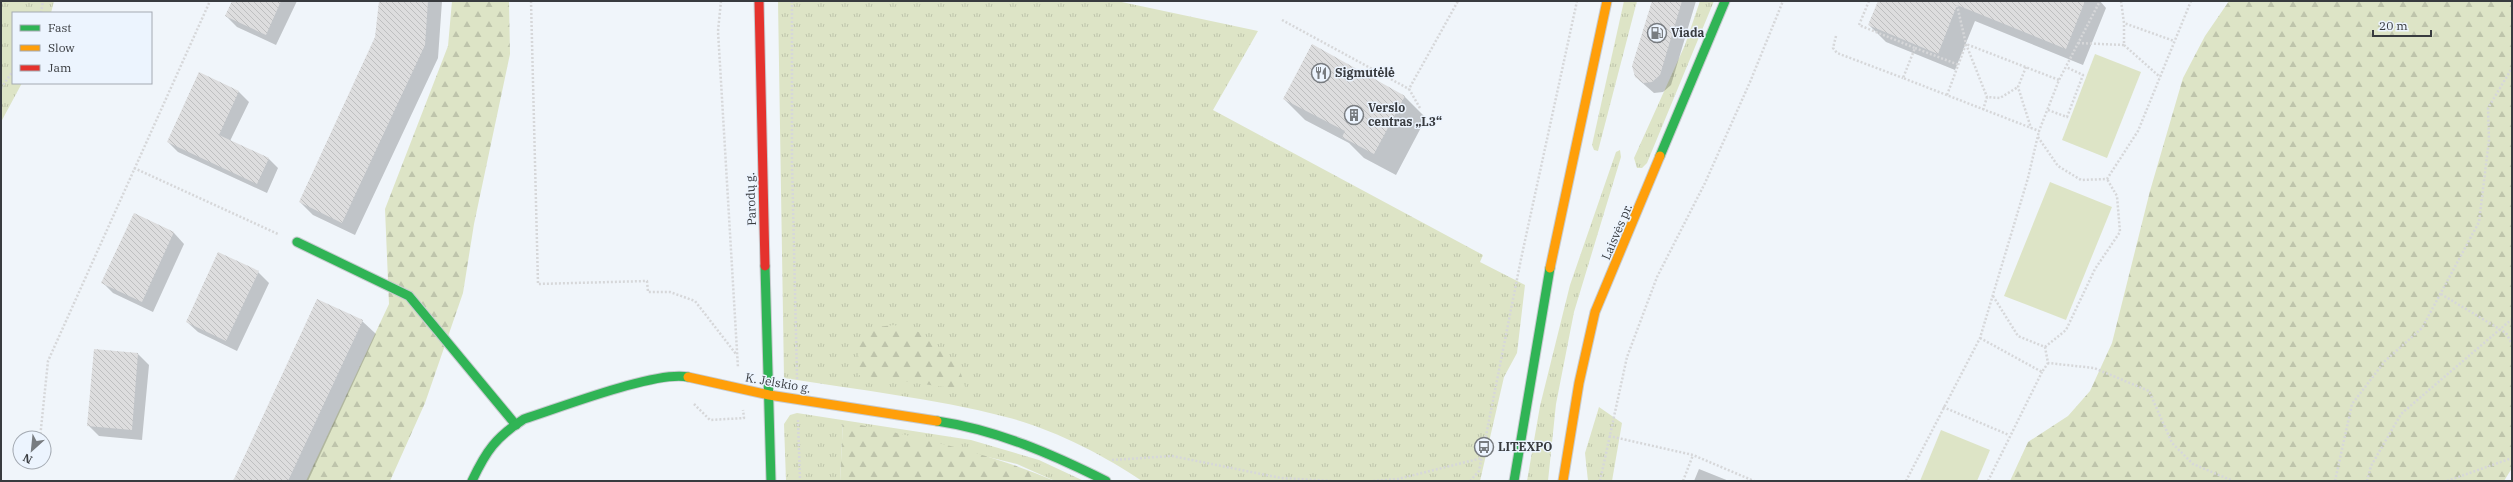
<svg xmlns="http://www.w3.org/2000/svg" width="2513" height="482" viewBox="0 0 2513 482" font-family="'IBM Plex Serif',serif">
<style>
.grass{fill:url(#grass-tufts)}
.forest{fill:url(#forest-firs)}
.park{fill:#dde4c6}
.shadow{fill:#0003}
.building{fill:url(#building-back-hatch)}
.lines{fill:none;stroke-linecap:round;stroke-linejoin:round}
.fast-casing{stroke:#c7cbcf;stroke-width:11}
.slow-casing{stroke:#c7cbcf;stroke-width:11}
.jam-casing{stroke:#c7cbcf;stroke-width:11}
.path{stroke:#d6d7d9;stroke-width:2.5;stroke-dasharray:2 2;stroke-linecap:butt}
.fast{stroke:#30b455;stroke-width:9}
.slow{stroke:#ff9f0a;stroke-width:9}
.jam{stroke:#e5322d;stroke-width:9}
.labels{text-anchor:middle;stroke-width:3;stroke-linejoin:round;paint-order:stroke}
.poi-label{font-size:12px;font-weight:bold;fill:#383b3f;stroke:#ecf4fe;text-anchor:start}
.street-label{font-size:12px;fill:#383b3f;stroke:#ecf4fe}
</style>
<defs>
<pattern id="grass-tufts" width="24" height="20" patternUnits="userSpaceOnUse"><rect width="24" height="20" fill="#dde4c6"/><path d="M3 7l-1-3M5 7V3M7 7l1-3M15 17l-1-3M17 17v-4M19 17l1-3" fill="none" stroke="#bec4ab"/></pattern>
<pattern id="forest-firs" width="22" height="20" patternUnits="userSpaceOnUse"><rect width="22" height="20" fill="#dde4c6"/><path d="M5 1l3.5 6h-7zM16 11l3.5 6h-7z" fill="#bec4ab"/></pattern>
<pattern id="building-back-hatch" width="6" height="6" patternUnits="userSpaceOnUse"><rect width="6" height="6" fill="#ddddde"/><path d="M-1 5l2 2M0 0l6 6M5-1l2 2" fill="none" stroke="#bebfc0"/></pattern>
</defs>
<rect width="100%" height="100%" fill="#f0f5fa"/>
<!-- grass -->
<g class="grass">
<path d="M 1,1 L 54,1 L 51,13 L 13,13 L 13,83 L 22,83 L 1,122 Z"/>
<path d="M 778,1 L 1117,1 L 1258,31 L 1213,110 L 1483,255 L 1480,262 L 1525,285 L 1517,353 L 1504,377 L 1480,481 L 1142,481 C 1104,455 1051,428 1006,417 C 933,398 858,390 784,378 Z"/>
<path d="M 1624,1 L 1637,1 L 1598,151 L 1594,150 L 1592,145 Z"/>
<path d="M 1700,1 L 1714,1 L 1647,163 L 1642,168 L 1637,168 L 1634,158 L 1685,45 Z"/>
<path d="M 1620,150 L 1621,157 L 1574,312 L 1556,404 L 1548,481 L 1527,481 L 1540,406 L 1570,285 L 1616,152 Z"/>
<path d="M 1599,407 L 1622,423 L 1612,481 L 1588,481 L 1585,453 Z"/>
<path d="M 797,413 L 971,440 L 1039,460 L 1084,481 L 1055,481 L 1017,464 L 843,422 L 840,481 L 786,481 L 784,424 L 790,415 Z"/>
</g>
<!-- forest -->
<g class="forest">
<path d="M 452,1 L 509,1 L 510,54 L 474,224 L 463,293 L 425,403 L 390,481 L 306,481 L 389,304 L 385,209 L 448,46 Z"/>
<path d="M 2229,1 L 2512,1 L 2512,468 L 2504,481 L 2010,481 L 2028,442 L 2068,416 L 2090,391 L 2112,343 L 2150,191 L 2183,78 L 2205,36 Z"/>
<path d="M 894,325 L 919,332 L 958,364 L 966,390 L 858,375 L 859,343 L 868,328 Z"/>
<path d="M 843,421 C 916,437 987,452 1055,481 L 840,481 Z"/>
</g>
<!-- park -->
<g class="park">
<path d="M 2095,54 L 2141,72 L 2107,158 L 2062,140 Z"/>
<path d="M 2050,182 L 2112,207 L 2066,320 L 2004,296 Z"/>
<path d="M 1941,430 L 1990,450 L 1977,481 L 1920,481 Z"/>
</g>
<!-- shadow -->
<g class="shadow">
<path d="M 233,1 L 297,1 L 276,45 L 237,27 L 226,16 Z"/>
<path d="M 380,1 L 442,1 L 438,58 L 355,235 L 313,215 L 300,202 L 376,37 Z"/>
<path d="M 1653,1 L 1696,1 L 1671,85 L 1663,92 L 1654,93 L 1639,80 L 1633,66 Z"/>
<path d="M 1879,1 L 2100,1 L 2106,8 L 2083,65 L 1975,21 L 1955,70 L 1886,42 L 1869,25 Z"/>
<path d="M 1312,45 L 1405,97 L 1426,118 L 1396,175 L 1364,158 L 1349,143 L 1305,120 L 1284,99 Z"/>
<path d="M 199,73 L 239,92 L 249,102 L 230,141 L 268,158 L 278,168 L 267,193 L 178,152 L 168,142 Z"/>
<path d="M 135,214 L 174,233 L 184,244 L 153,312 L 113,293 L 103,283 Z"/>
<path d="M 258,272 L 269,283 L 237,351 L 198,332 L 187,322 Z"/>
<path d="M 362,321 L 376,334 L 308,481 L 234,481 Z"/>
<path d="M 95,350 L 138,354 L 149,365 L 142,440 L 99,436 L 88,425 Z"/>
<path d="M 1699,469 L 1729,481 L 1694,481 Z"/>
</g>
<!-- building -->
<g class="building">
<path d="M 232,1 L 281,1 L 266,35 L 225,16 Z"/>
<path d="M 379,1 L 428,1 L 425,45 L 342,223 L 299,202 L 375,37 Z"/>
<path d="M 1652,1 L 1682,1 L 1660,75 L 1652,82 L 1643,83 L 1635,77 L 1632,66 Z"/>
<path d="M 1878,1 L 2085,1 L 2066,49 L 1957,5 L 1938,54 L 1868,25 Z"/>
<path d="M 1312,44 L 1405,96 L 1374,154 L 1342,137 L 1345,131 L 1283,99 Z"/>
<path d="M 199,72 L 239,91 L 219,135 L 269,158 L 257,184 L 167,142 Z"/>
<path d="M 134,213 L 174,232 L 142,302 L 101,283 Z"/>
<path d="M 218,252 L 259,271 L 226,341 L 186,322 Z"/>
<path d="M 317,299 L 363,320 L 288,481 L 233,481 Z"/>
<path d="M 94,349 L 138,353 L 132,430 L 87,426 Z"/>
</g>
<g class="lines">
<defs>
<g id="fast">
<path d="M 1660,156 L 1725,1"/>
<path d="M 297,242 L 409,296 L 516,425"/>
<path d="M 765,266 L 771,481"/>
<path d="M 937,421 C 997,430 1052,454 1106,481"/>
<path d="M 472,481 C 486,451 496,437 524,419 C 559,408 657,370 688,377"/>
<path d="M 1514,481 L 1550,268"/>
</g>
<g id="slow">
<path d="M 1550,268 L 1607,1"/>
<path d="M 688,377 L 769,395 L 937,421"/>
<path d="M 1563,481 L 1579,383 L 1595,312 L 1660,156"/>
</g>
<path id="jam" d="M 759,1 L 765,266"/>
</defs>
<!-- fast casing -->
<use href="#fast" class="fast-casing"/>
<!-- slow casing -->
<use href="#slow" class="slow-casing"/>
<!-- jam casing -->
<use href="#jam" class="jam-casing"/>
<!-- path -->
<g class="path">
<path d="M 531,1 L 538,284 L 647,281 L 648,292 L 670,292 L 695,301 L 736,354"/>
<path d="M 721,1 L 718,31 L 738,368"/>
<path d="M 792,1 L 792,163 L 797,379"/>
<path d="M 1869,1 L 1859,25 L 1915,48 L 1903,78 L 2039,131 L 2059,80 L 2100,1"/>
<path d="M 2121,1 L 2124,23 L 2174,41"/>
<path d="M 1957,5 L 1966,44 L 1987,97"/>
<path d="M 41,13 L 43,1"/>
<path d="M 1282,20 L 1409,89"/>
<path d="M 1836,36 L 1833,48 L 1837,53 L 1903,78"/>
<path d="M 2078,43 L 2124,45 L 2124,23"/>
<path d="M 2124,45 L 2160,77"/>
<path d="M 1915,48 L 1959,65"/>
<path d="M 2026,67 L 2018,87 L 2031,128"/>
<path d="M 1,88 L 13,71"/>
<path d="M 1947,95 L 1966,44 L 2059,80"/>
<path d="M 1420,108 L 1409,89 L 1458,1"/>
<path d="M 1983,110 L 1987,97 L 2000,98 L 2018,87"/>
<path d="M 2048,110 L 2067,117 L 2083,75 L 2066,67"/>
<path d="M 2038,137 L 2058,166 L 2081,180 L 2107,179 L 2138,131 L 2191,1"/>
<path d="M 134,168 L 278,234"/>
<path d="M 2441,294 L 2506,333 L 2512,344"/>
<path d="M 1993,296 L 2018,336 L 2045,347 L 2048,363 L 2094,368 L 2149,391 L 2172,443 L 2193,464 L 2233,481"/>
<path d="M 1980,338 L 2042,372 L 2048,363"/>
<path d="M 2045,347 L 2066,330 L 2095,269 L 2120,232 L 2117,196 L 2107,179"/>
<path d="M 694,404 L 710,420 L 744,418 L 743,410"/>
<path d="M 1943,407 L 2009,435"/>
<path d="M 798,420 L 800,481"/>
<path d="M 1609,436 L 1693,455 L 1754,481"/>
<path d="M 40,438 L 48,361 L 210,1"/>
<path d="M 1112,460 L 1172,456 L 1281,478 L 1333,481"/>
<path d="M 37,468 L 38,462"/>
<path d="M 1373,481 L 1398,479 L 1482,458"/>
<path d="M 1470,481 L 1479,471 L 1521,259 L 1577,1"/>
<path d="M 1600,481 L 1627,357 L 1657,277 L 1705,183 L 1750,82 L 1783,1"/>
<path d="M 1683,481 L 1693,455"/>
<path d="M 1906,481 L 1980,338 L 2028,178 L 2039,131"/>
<path d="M 1988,481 L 2042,372"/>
<path d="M 2335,481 L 2352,404 L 2385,361 L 2422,328 L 2479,222 L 2489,140 L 2488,108 L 2512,68"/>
<path d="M 2367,481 L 2371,466 L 2401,414 L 2512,319"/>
<path d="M 2447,481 L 2512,458"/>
</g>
<!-- fast -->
<use href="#fast" class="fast"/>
<!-- slow -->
<use href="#slow" class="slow"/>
<!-- jam -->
<use href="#jam" class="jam"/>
</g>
<!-- icons -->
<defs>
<symbol id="fuel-ring" viewBox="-11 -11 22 22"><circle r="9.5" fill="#ecf4fe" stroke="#787c80" stroke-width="1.5"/><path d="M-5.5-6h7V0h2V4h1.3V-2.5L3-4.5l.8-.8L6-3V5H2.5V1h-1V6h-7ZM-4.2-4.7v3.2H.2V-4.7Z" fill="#787c80"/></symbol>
<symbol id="restaurant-ring" viewBox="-11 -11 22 22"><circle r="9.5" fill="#ecf4fe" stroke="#787c80" stroke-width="1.5"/><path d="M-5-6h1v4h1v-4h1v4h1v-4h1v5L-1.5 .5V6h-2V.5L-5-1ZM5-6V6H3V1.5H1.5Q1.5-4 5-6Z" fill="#787c80"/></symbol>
<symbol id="building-ring" viewBox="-11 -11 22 22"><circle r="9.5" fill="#ecf4fe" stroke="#787c80" stroke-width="1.5"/><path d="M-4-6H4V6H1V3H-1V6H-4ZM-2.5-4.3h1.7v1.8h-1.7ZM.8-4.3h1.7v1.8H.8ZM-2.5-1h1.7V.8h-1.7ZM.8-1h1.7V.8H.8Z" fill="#787c80"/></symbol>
<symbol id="bus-ring" viewBox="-11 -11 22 22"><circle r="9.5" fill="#ecf4fe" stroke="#787c80" stroke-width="1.5"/><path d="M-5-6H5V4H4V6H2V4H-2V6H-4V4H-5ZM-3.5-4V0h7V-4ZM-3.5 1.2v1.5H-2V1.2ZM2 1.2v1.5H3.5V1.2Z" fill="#787c80"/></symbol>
</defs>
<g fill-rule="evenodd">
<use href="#fuel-ring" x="1646" y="22" width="22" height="22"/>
<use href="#restaurant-ring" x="1310" y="62" width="22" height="22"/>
<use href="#building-ring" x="1343" y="104" width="22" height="22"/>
<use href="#bus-ring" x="1473" y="436" width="22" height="22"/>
</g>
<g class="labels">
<!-- poi labels -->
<g class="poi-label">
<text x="1671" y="37">Viada</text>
<text x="1335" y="77">Sigmutėlė</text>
<text x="1368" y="112">Verslo<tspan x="1368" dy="14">centras „L3“</tspan></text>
<text x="1498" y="451">LITEXPO</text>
</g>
<!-- street labels -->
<g class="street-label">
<text transform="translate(751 199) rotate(-92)" y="4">Parodų g.</text>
<text transform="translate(1617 232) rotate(-67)" y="4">Laisvės pr.</text>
<text transform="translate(778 383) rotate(10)" y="4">K. Jelskio g.</text>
</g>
</g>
<!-- border -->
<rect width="2513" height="482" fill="none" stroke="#383b3f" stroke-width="4"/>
<!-- legend -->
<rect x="12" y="12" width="140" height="72" fill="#ecf4fe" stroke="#a4aab2"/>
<rect x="20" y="25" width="20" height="6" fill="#30b455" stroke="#a4aab2"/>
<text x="48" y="32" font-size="12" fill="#383b3f">Fast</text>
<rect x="20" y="45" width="20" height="6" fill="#ff9f0a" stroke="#a4aab2"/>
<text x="48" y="52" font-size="12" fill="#383b3f">Slow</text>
<rect x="20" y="65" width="20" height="6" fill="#e5322d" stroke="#a4aab2"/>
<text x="48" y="72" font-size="12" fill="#383b3f">Jam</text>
<!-- north arrow -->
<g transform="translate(32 450) rotate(207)"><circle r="19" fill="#ecf4fe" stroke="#a4aab2"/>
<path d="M0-3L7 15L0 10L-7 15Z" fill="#787c80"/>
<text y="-6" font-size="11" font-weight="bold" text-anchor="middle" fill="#383b3f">N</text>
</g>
<!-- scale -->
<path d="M2373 30v6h58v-6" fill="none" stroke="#383b3f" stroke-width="2"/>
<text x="2379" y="30" font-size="12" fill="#383b3f" stroke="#ecf4fe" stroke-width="3" paint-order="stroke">20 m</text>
</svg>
